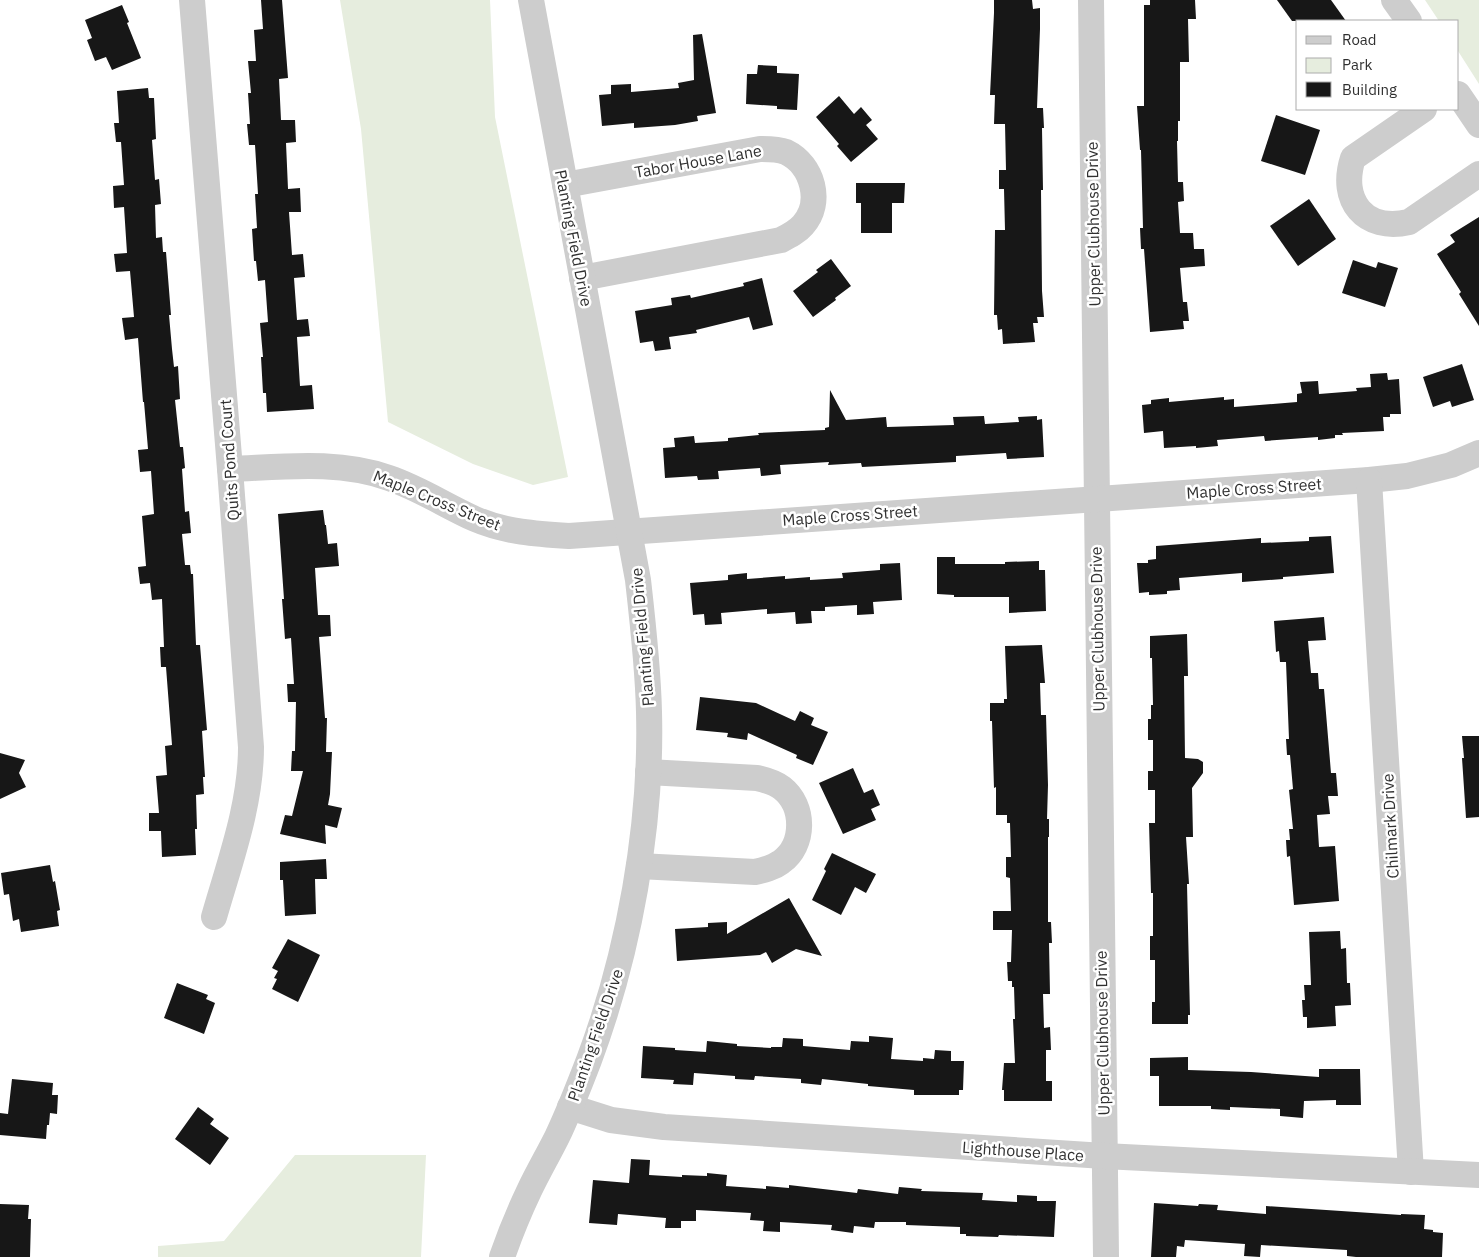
<svg xmlns="http://www.w3.org/2000/svg" width="1479" height="1257" viewBox="0 0 1479 1257" font-family="'IBM Plex Sans',sans-serif">
<style>
.green{fill:#e6edde}
.building{fill:#171717}
.lines{fill:none;stroke-linecap:round;stroke-linejoin:round}
.minor{stroke:#cdcdcd;stroke-width:26}
.labels{text-anchor:middle;stroke-width:5;stroke-linejoin:round;paint-order:stroke}
.street-label{font-size:16px;fill:#303030;stroke:#fff}
</style>
<rect width="100%" height="100%" fill="#fff"/>
<!-- green -->
<g class="green">
<path d="M 340,0 L 490,0 L 495,117 L 568,477 L 533,485 L 473,464 L 388,422 L 361,129 Z"/>
<path d="M 1425,0 L 1479,0 L 1479,84 L 1458,51 L 1458,21 L 1439,21 Z"/>
<path d="M 295,1155 L 426,1155 L 421,1257 L 158,1257 L 158,1246 L 224,1241 Z"/>
</g>
<!-- building -->
<g class="building">
<path d="M 261,0 L 282,0 L 288,78 L 279,79 L 281,120 L 295,120 L 296,142 L 286,143 L 288,189 L 300,188 L 301,212 L 289,212 L 292,255 L 303,254 L 305,277 L 294,278 L 297,320 L 308,319 L 310,336 L 297,337 L 300,386 L 312,385 L 314,409 L 267,412 L 266,393 L 263,393 L 261,357 L 263,357 L 260,323 L 268,322 L 265,280 L 258,281 L 256,261 L 254,261 L 252,229 L 257,228 L 255,194 L 258,194 L 255,145 L 249,145 L 247,124 L 250,124 L 248,93 L 251,93 L 248,61 L 256,61 L 254,30 L 263,29 Z"/>
<path d="M 994,0 L 1032,0 L 1033,9 L 1040,8 L 1040,29 L 1037,108 L 1043,108 L 1044,128 L 1042,128 L 1043,190 L 1041,190 L 1042,291 L 1044,317 L 1037,317 L 1038,323 L 1033,323 L 1035,342 L 1003,344 L 1002,329 L 998,330 L 997,315 L 994,315 L 995,230 L 1005,230 L 1004,189 L 999,189 L 999,170 L 1006,170 L 1005,124 L 994,124 L 995,95 L 990,95 L 994,13 Z"/>
<path d="M 1150,0 L 1195,0 L 1196,19 L 1188,19 L 1189,62 L 1180,62 L 1180,121 L 1178,121 L 1178,141 L 1177,141 L 1178,182 L 1183,182 L 1184,201 L 1178,202 L 1180,233 L 1193,233 L 1194,249 L 1204,249 L 1205,266 L 1180,268 L 1183,302 L 1187,302 L 1189,321 L 1183,321 L 1184,329 L 1150,332 L 1144,249 L 1141,249 L 1140,228 L 1143,228 L 1141,150 L 1140,150 L 1137,106 L 1144,106 L 1144,5 L 1150,5 Z"/>
<path d="M 1277,0 L 1331,0 L 1346,21 L 1292,21 Z"/>
<path d="M 122,5 L 129,22 L 127,23 L 141,58 L 112,70 L 106,57 L 95,61 L 87,40 L 92,38 L 85,20 Z"/>
<path d="M 702,34 L 716,113 L 697,116 L 698,121 L 675,125 L 634,128 L 634,123 L 602,126 L 599,95 L 611,94 L 611,85 L 631,84 L 631,92 L 679,88 L 678,83 L 694,80 L 693,35 Z"/>
<path d="M 758,65 L 777,66 L 777,73 L 799,74 L 797,110 L 777,109 L 777,106 L 746,104 L 747,74 L 757,74 Z"/>
<path d="M 148,88 L 149,98 L 154,98 L 156,139 L 152,140 L 155,180 L 159,179 L 161,204 L 155,205 L 156,238 L 162,237 L 163,252 L 166,252 L 171,315 L 169,315 L 172,349 L 174,367 L 178,366 L 180,399 L 175,400 L 180,447 L 183,447 L 185,468 L 182,469 L 185,512 L 189,511 L 191,533 L 182,534 L 185,565 L 190,565 L 191,574 L 193,574 L 196,645 L 200,645 L 207,730 L 202,731 L 205,777 L 203,777 L 204,794 L 196,795 L 197,829 L 195,829 L 196,855 L 162,857 L 161,831 L 149,831 L 149,813 L 159,813 L 156,776 L 167,775 L 165,746 L 172,745 L 166,667 L 161,667 L 160,647 L 164,647 L 162,599 L 152,600 L 150,583 L 140,584 L 138,567 L 146,566 L 142,516 L 154,514 L 151,471 L 140,472 L 138,450 L 148,449 L 144,402 L 143,402 L 138,338 L 125,340 L 122,318 L 134,317 L 130,271 L 116,272 L 114,254 L 127,253 L 124,207 L 114,208 L 113,186 L 124,185 L 121,142 L 116,142 L 114,123 L 119,123 L 117,91 Z"/>
<path d="M 839,96 L 854,114 L 861,107 L 872,120 L 866,125 L 878,139 L 851,162 L 837,146 L 839,144 L 816,117 Z"/>
<path d="M 1276,115 L 1320,130 L 1305,175 L 1261,161 Z"/>
<path d="M 856,183 L 905,183 L 904,203 L 892,203 L 892,233 L 861,233 L 861,203 L 856,203 Z"/>
<path d="M 1309,199 L 1336,239 L 1298,266 L 1270,226 Z"/>
<path d="M 1479,217 L 1479,326 L 1459,294 L 1461,292 L 1437,254 L 1455,242 L 1450,235 Z"/>
<path d="M 831,259 L 851,286 L 835,298 L 836,300 L 813,317 L 793,291 L 818,272 L 816,270 Z"/>
<path d="M 1353,260 L 1376,268 L 1378,262 L 1398,268 L 1385,307 L 1342,293 Z"/>
<path d="M 762,278 L 773,325 L 753,330 L 749,317 L 696,330 L 697,333 L 669,337 L 671,349 L 655,351 L 653,341 L 640,343 L 635,311 L 672,305 L 671,298 L 690,295 L 691,298 L 744,286 L 743,283 Z"/>
<path d="M 1462,364 L 1474,400 L 1452,407 L 1450,401 L 1433,407 L 1423,377 Z"/>
<path d="M 1387,373 L 1388,380 L 1399,379 L 1401,414 L 1390,414 L 1390,417 L 1383,417 L 1384,431 L 1342,433 L 1343,435 L 1335,435 L 1335,438 L 1318,440 L 1318,437 L 1265,441 L 1264,436 L 1217,440 L 1218,446 L 1196,448 L 1196,446 L 1164,448 L 1163,431 L 1144,433 L 1142,405 L 1151,404 L 1151,400 L 1169,398 L 1169,402 L 1224,397 L 1224,400 L 1234,399 L 1234,407 L 1297,402 L 1297,394 L 1302,393 L 1300,382 L 1318,381 L 1319,394 L 1357,391 L 1356,388 L 1371,387 L 1370,374 Z"/>
<path d="M 830,390 L 846,420 L 886,417 L 887,427 L 954,425 L 953,417 L 984,416 L 985,424 L 1019,422 L 1018,417 L 1037,416 L 1037,420 L 1042,419 L 1044,457 L 1007,459 L 1006,453 L 956,456 L 956,462 L 862,467 L 861,463 L 828,465 L 829,462 L 780,465 L 781,474 L 761,476 L 760,468 L 718,471 L 719,479 L 698,480 L 697,476 L 665,478 L 663,448 L 675,447 L 674,438 L 694,436 L 695,443 L 728,441 L 728,438 L 759,435 L 758,433 L 825,430 L 825,428 L 829,427 Z"/>
<path d="M 323,510 L 325,525 L 326,525 L 328,544 L 337,543 L 339,566 L 315,568 L 318,615 L 330,615 L 331,636 L 319,637 L 325,718 L 327,718 L 326,752 L 332,752 L 330,794 L 328,805 L 342,808 L 337,828 L 325,825 L 326,844 L 280,834 L 285,815 L 292,816 L 303,771 L 291,771 L 292,751 L 295,751 L 296,702 L 288,702 L 287,684 L 294,684 L 291,638 L 285,639 L 282,599 L 284,599 L 278,514 Z"/>
<path d="M 1331,536 L 1334,573 L 1283,577 L 1283,579 L 1242,582 L 1242,573 L 1179,578 L 1180,590 L 1167,591 L 1167,594 L 1149,595 L 1149,592 L 1139,593 L 1137,563 L 1148,563 L 1148,560 L 1156,559 L 1156,546 L 1261,538 L 1261,543 L 1309,541 L 1309,537 Z"/>
<path d="M 937,557 L 955,557 L 955,564 L 1005,564 L 1005,562 L 1039,561 L 1039,570 L 1045,570 L 1046,611 L 1009,613 L 1009,597 L 954,597 L 954,595 L 937,594 Z"/>
<path d="M 900,563 L 902,600 L 873,602 L 874,614 L 857,615 L 857,605 L 825,607 L 825,611 L 811,611 L 812,623 L 796,624 L 795,612 L 767,614 L 767,609 L 721,613 L 722,624 L 705,625 L 704,614 L 693,615 L 690,583 L 728,580 L 728,575 L 747,573 L 747,579 L 785,576 L 785,579 L 810,577 L 810,580 L 843,578 L 842,573 L 880,570 L 880,564 Z"/>
<path d="M 1324,617 L 1326,640 L 1308,641 L 1311,673 L 1318,673 L 1319,689 L 1324,689 L 1331,773 L 1336,773 L 1338,796 L 1328,796 L 1330,814 L 1317,815 L 1319,847 L 1335,846 L 1339,901 L 1294,905 L 1290,856 L 1287,857 L 1286,840 L 1290,840 L 1289,829 L 1293,829 L 1289,790 L 1293,789 L 1290,755 L 1287,755 L 1286,739 L 1289,739 L 1286,662 L 1280,662 L 1279,651 L 1276,652 L 1274,621 Z"/>
<path d="M 1187,634 L 1188,676 L 1184,676 L 1185,758 L 1198,759 L 1203,762 L 1203,773 L 1192,788 L 1193,837 L 1186,837 L 1189,884 L 1187,884 L 1190,1015 L 1188,1015 L 1188,1024 L 1152,1024 L 1152,1002 L 1155,1002 L 1155,960 L 1150,960 L 1150,936 L 1153,936 L 1153,893 L 1151,893 L 1149,823 L 1155,823 L 1155,790 L 1148,790 L 1148,771 L 1153,771 L 1153,740 L 1148,740 L 1148,719 L 1151,719 L 1151,705 L 1153,705 L 1152,658 L 1150,658 L 1150,636 Z"/>
<path d="M 1042,645 L 1045,683 L 1040,683 L 1041,715 L 1046,715 L 1048,785 L 1047,819 L 1049,819 L 1049,837 L 1048,837 L 1048,922 L 1051,922 L 1052,943 L 1049,943 L 1050,994 L 1043,994 L 1044,1028 L 1050,1027 L 1051,1050 L 1046,1050 L 1046,1081 L 1052,1081 L 1052,1101 L 1004,1101 L 1004,1090 L 1002,1090 L 1004,1063 L 1015,1063 L 1013,1019 L 1015,1019 L 1014,987 L 1012,987 L 1012,981 L 1008,981 L 1007,962 L 1011,962 L 1012,930 L 993,930 L 993,911 L 1011,911 L 1010,878 L 1006,877 L 1006,857 L 1011,857 L 1010,823 L 1007,823 L 1007,815 L 996,815 L 996,787 L 994,788 L 992,721 L 990,721 L 990,703 L 1004,703 L 1004,699 L 1007,699 L 1005,646 Z"/>
<path d="M 700,697 L 756,703 L 795,721 L 800,711 L 814,718 L 811,725 L 828,732 L 813,765 L 796,758 L 797,755 L 748,733 L 747,740 L 727,737 L 728,733 L 696,730 Z"/>
<path d="M 1462,736 L 1479,736 L 1479,817 L 1466,818 L 1462,758 L 1464,758 Z"/>
<path d="M 0,753 L 25,760 L 19,773 L 26,787 L 0,799 Z"/>
<path d="M 853,768 L 864,793 L 873,789 L 880,805 L 871,809 L 876,820 L 843,834 L 819,783 Z"/>
<path d="M 832,853 L 876,874 L 866,893 L 855,887 L 841,915 L 812,900 L 826,871 L 824,869 Z"/>
<path d="M 326,859 L 327,879 L 315,879 L 316,914 L 285,916 L 283,880 L 280,880 L 280,862 Z"/>
<path d="M 50,865 L 53,882 L 55,881 L 60,910 L 57,911 L 59,926 L 21,932 L 19,919 L 13,921 L 9,894 L 4,895 L 1,873 Z"/>
<path d="M 789,898 L 822,956 L 796,949 L 772,963 L 766,952 L 760,955 L 677,961 L 675,929 L 708,927 L 708,923 L 727,922 L 727,934 Z"/>
<path d="M 1340,931 L 1341,949 L 1346,948 L 1347,983 L 1350,983 L 1351,1005 L 1335,1006 L 1336,1026 L 1307,1028 L 1307,1017 L 1303,1017 L 1302,1000 L 1305,1000 L 1304,985 L 1311,985 L 1309,932 Z"/>
<path d="M 288,939 L 320,955 L 298,1002 L 272,989 L 277,979 L 274,978 L 278,971 L 272,968 Z"/>
<path d="M 177,983 L 208,995 L 206,999 L 215,1003 L 204,1034 L 164,1018 Z"/>
<path d="M 869,1036 L 893,1038 L 891,1059 L 923,1061 L 923,1058 L 934,1059 L 935,1050 L 951,1051 L 951,1061 L 964,1061 L 963,1090 L 959,1090 L 959,1095 L 914,1095 L 914,1090 L 868,1086 L 868,1084 L 822,1079 L 821,1085 L 801,1083 L 801,1079 L 755,1076 L 754,1080 L 735,1079 L 735,1076 L 694,1073 L 693,1085 L 673,1084 L 674,1080 L 641,1078 L 643,1046 L 675,1048 L 675,1050 L 706,1052 L 707,1041 L 737,1044 L 737,1046 L 771,1048 L 771,1047 L 782,1047 L 783,1038 L 803,1039 L 803,1046 L 850,1050 L 851,1041 L 869,1042 Z"/>
<path d="M 1188,1057 L 1188,1070 L 1251,1072 L 1319,1077 L 1319,1069 L 1360,1069 L 1361,1105 L 1336,1105 L 1336,1100 L 1304,1101 L 1303,1118 L 1280,1116 L 1280,1109 L 1230,1107 L 1230,1110 L 1211,1109 L 1211,1106 L 1159,1106 L 1159,1076 L 1150,1076 L 1150,1058 Z"/>
<path d="M 12,1079 L 53,1083 L 52,1095 L 58,1095 L 57,1114 L 50,1113 L 49,1125 L 47,1125 L 46,1139 L 0,1135 L 0,1113 L 8,1114 Z"/>
<path d="M 198,1107 L 214,1119 L 210,1124 L 229,1138 L 210,1165 L 175,1139 Z"/>
<path d="M 631,1159 L 650,1160 L 649,1175 L 682,1177 L 682,1175 L 707,1176 L 707,1173 L 727,1175 L 726,1186 L 766,1189 L 766,1186 L 789,1188 L 789,1185 L 857,1193 L 858,1189 L 898,1194 L 899,1187 L 922,1189 L 921,1191 L 983,1193 L 982,1200 L 1017,1202 L 1017,1195 L 1037,1196 L 1037,1201 L 1056,1201 L 1054,1237 L 999,1235 L 998,1237 L 966,1236 L 966,1234 L 960,1234 L 960,1227 L 906,1225 L 906,1222 L 875,1222 L 874,1228 L 854,1226 L 853,1233 L 831,1230 L 832,1225 L 780,1222 L 780,1232 L 763,1231 L 764,1221 L 750,1220 L 751,1213 L 696,1210 L 696,1221 L 681,1221 L 681,1228 L 665,1228 L 666,1218 L 618,1214 L 617,1225 L 589,1223 L 593,1180 L 629,1183 Z"/>
<path d="M 1154,1203 L 1198,1206 L 1199,1204 L 1218,1205 L 1217,1210 L 1266,1214 L 1266,1206 L 1401,1215 L 1401,1214 L 1425,1215 L 1424,1229 L 1433,1230 L 1433,1232 L 1443,1233 L 1442,1257 L 1356,1257 L 1347,1256 L 1347,1250 L 1261,1245 L 1260,1257 L 1244,1256 L 1245,1244 L 1185,1240 L 1184,1247 L 1177,1246 L 1176,1257 L 1151,1257 Z"/>
<path d="M 0,1204 L 29,1205 L 28,1219 L 31,1219 L 30,1257 L 0,1257 Z"/>
</g>
<g class="lines">
<!-- minor -->
<g class="minor">
<path d="M 192,0 L 230,469 L 251,747 C 251,805 230,861 214,917"/>
<path d="M 1091,0 L 1106,1257"/>
<path d="M 1394,0 L 1409,21"/>
<path d="M 1458,94 L 1479,125"/>
<path d="M 1424,109 L 1353,158 C 1339,201 1365,232 1409,222 L 1479,174"/>
<path d="M 565,185 L 760,149 C 769,149 778,149 786,152 C 813,165 823,203 803,225 C 797,232 789,236 781,240 L 582,278"/>
<path d="M 230,469 C 283,467 338,460 389,478 C 419,488 446,506 475,519 C 505,532 537,534 569,536 L 1369,480 L 1407,476 L 1451,465 L 1479,453"/>
<path d="M 1369,480 L 1411,1172"/>
<path d="M 639,866 L 755,872 C 764,870 773,868 781,862 C 805,845 805,806 782,788 C 774,782 766,780 757,778 L 648,772"/>
<path d="M 570,1107 L 611,1120 L 664,1127 L 1104,1156 L 1479,1175"/>
<path d="M 502,1257 C 510,1234 519,1212 529,1191 C 538,1172 548,1155 557,1137 C 569,1112 579,1086 589,1060 C 629,953 652,826 649,712 C 648,667 643,624 638,580 L 531,0"/>
</g>
</g>
<g class="labels">
<!-- street labels -->
<g class="street-label">
<text transform="translate(698 161) rotate(-10)" y="6">Tabor House Lane</text>
<text transform="translate(1093 224) rotate(-91)" y="6">Upper Clubhouse Drive</text>
<text transform="translate(574 238) rotate(79)" y="6">Planting Field Drive</text>
<text transform="translate(229 460) rotate(-94)" y="6">Quits Pond Court</text>
<text transform="translate(1254 488) rotate(-4)" y="6">Maple Cross Street</text>
<text transform="translate(437 500) rotate(22)" y="6">Maple Cross Street</text>
<text transform="translate(850 515) rotate(-4)" y="6">Maple Cross Street</text>
<text transform="translate(1097 629) rotate(-91)" y="6">Upper Clubhouse Drive</text>
<text transform="translate(642 637) rotate(-95)" y="6">Planting Field Drive</text>
<text transform="translate(1390 826) rotate(-93)" y="6">Chilmark Drive</text>
<text transform="translate(1102 1033) rotate(-91)" y="6">Upper Clubhouse Drive</text>
<text transform="translate(595 1035) rotate(-71)" y="6">Planting Field Drive</text>
<text transform="translate(1023 1151) rotate(4)" y="6">Lighthouse Place</text>
</g>
</g>
<!-- legend -->
<rect x="1296" y="20" width="162" height="90" fill="#ffffff" stroke="#acacac"/>
<rect x="1306" y="36" width="25" height="8" fill="#cdcdcd" stroke="#acacac"/>
<text x="1342" y="45" font-size="15" fill="#303030">Road</text>
<rect x="1306" y="58" width="25" height="15" fill="#e6edde" stroke="#acacac"/>
<text x="1342" y="70" font-size="15" fill="#303030">Park</text>
<rect x="1306" y="82" width="25" height="15" fill="#171717" stroke="#acacac"/>
<text x="1342" y="95" font-size="15" fill="#303030">Building</text>
</svg>
